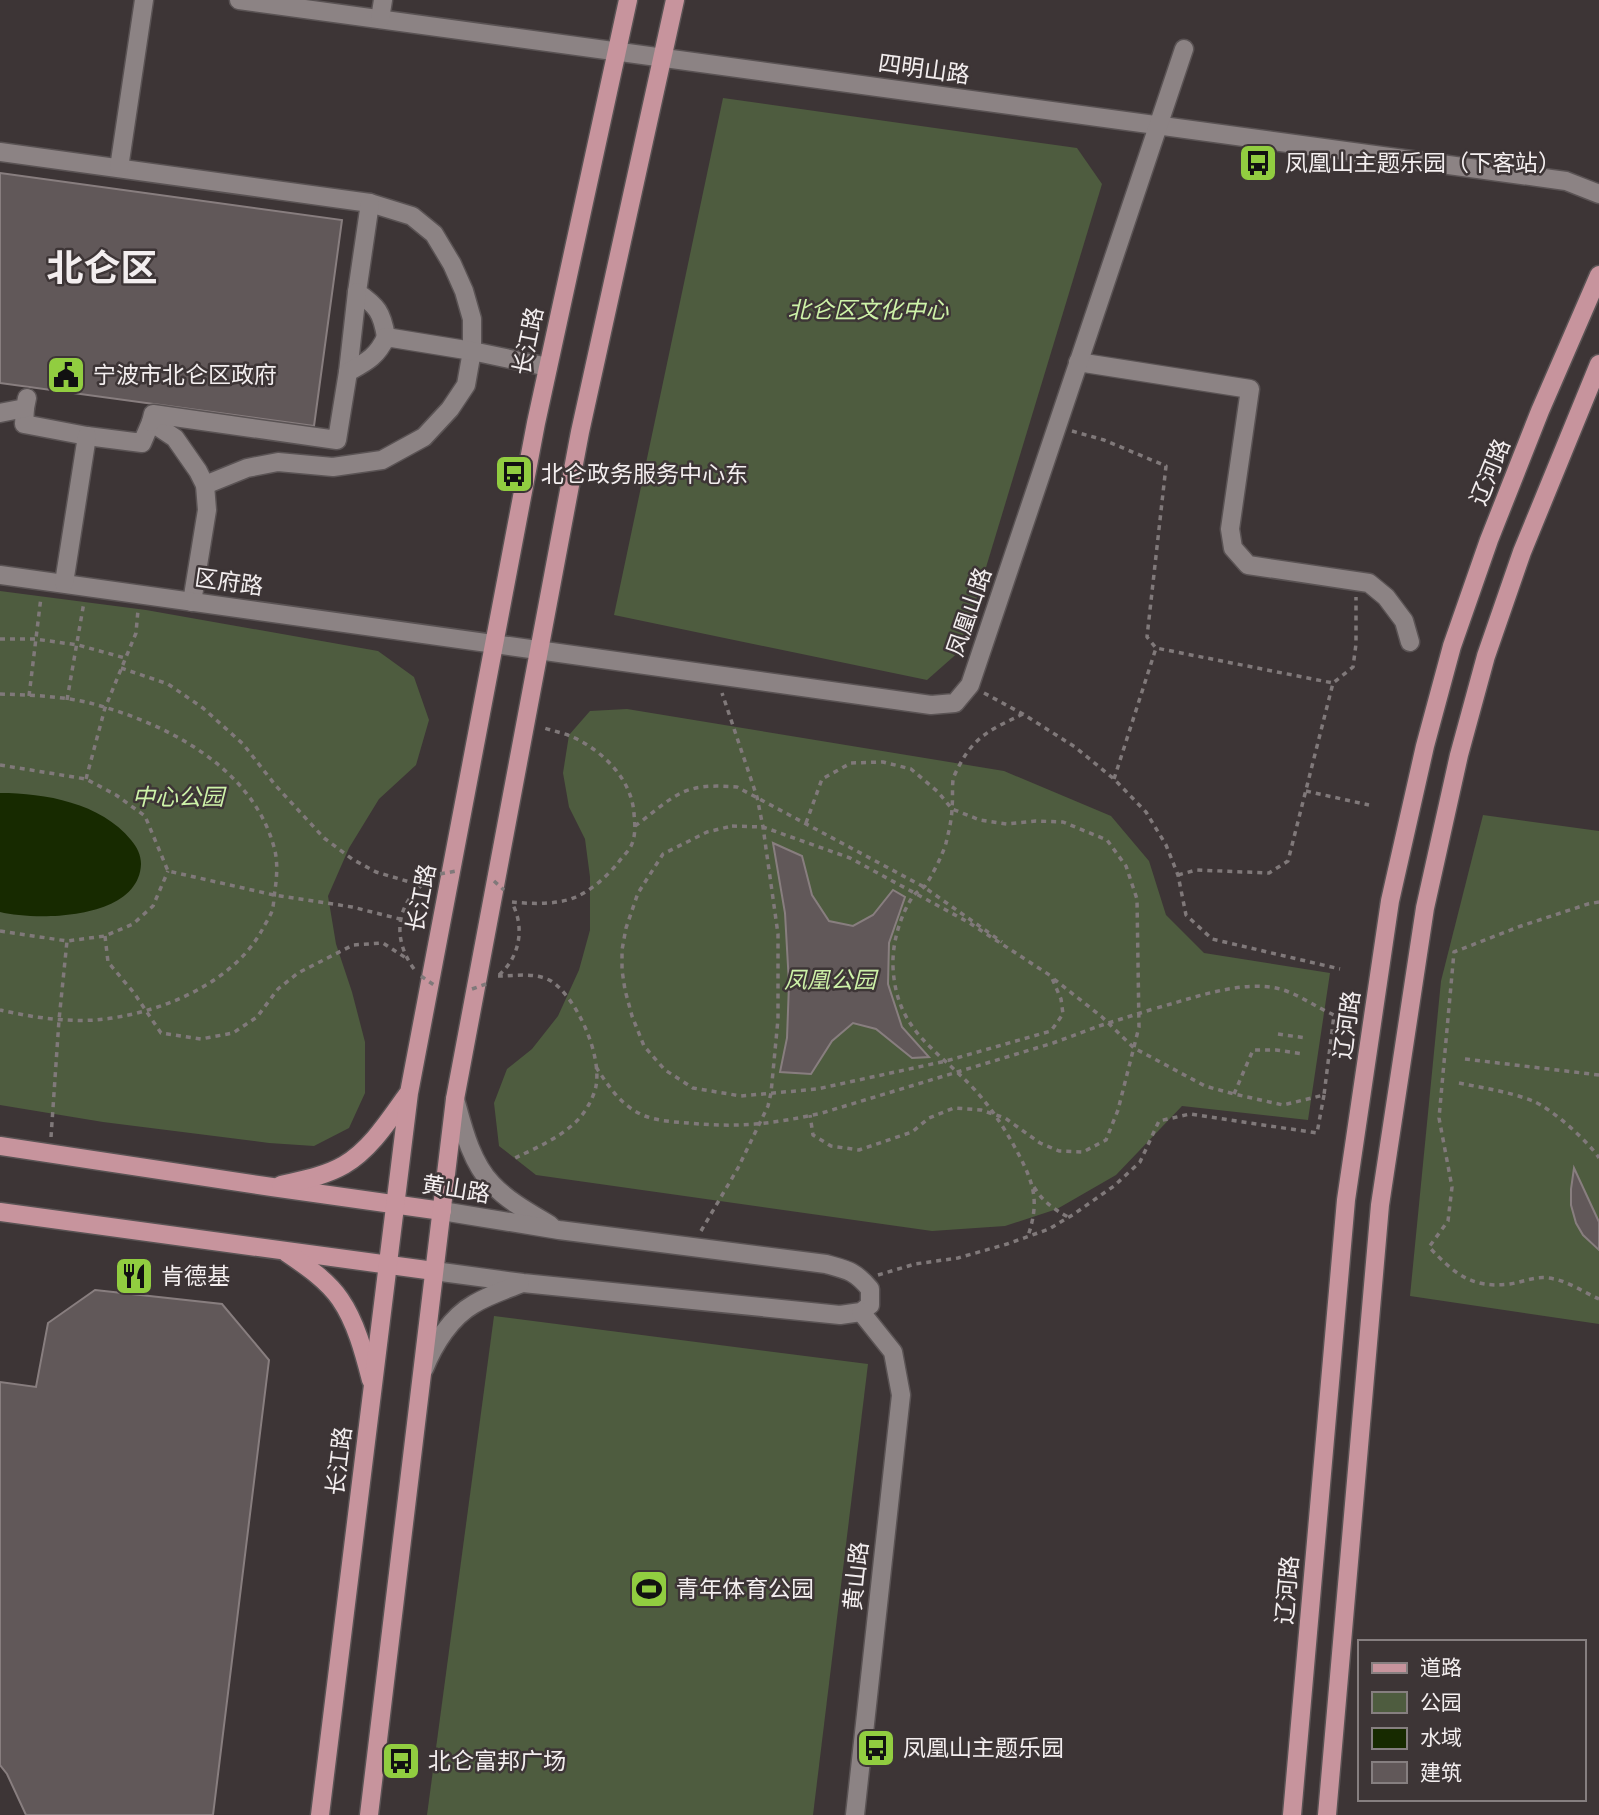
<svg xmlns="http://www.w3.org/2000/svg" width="1599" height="1815" viewBox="0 0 1599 1815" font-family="Merriweather,'Noto Sans SC',serif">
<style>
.green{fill:#4e5c3f}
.water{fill:#172a00}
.building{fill:#615859;stroke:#887e7f;stroke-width:2}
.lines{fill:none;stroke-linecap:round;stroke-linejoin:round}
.minor-casing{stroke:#5a5354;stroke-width:21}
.major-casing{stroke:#5a5354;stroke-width:21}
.path{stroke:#80797a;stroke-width:3.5;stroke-dasharray:5 5;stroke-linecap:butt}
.minor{stroke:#8c8384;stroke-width:18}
.major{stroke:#c7949d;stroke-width:18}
.path-bridge{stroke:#80797a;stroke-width:3.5;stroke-dasharray:5 5;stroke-linecap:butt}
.labels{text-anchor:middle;stroke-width:5;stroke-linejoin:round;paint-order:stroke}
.street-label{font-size:23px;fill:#f3eeef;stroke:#3d3536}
.poi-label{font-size:23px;fill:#f3eeef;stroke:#3d3536;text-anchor:start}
.park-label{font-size:23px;font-style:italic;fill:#cdf2a8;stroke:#3d3536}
.town-label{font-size:37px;font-weight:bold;fill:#f3eeef;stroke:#3d3536}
</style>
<rect width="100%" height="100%" fill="#3d3536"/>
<!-- green -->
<g class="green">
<path d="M 723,98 L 1077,148 L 1102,184 L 961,650 L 927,680 L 614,615 Z"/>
<path d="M 0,591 L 146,610 L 378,651 L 414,677 L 429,720 L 416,765 L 379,799 L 349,848 L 328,896 L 336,944 L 352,992 L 365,1042 L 365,1093 L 349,1128 L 314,1146 L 269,1143 L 103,1122 L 0,1105 Z"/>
<path d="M 627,709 L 1004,771 L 1111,816 L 1149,861 L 1166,915 L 1204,953 L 1330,973 L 1308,1120 L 1182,1106 L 1116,1175 L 1057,1209 L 1005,1226 L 932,1231 L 536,1175 L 499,1146 L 494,1103 L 507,1069 L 532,1049 L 558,1016 L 579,970 L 590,930 L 590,877 L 585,839 L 569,807 L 563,773 L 569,735 L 590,711 Z"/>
<path d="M 1483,815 L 1599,831 L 1599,1324 L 1410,1296 L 1441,981 Z"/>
<path d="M 494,1316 L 868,1364 L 813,1815 L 427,1815 Z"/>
</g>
<!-- water -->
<path class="water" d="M 0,793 C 45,793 101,803 131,840 C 137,847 141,855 141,864 C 139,920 38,921 0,912 Z"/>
<!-- building -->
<g class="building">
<path d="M 0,173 L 342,220 L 314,426 L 0,383 Z"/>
<path d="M 773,843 L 802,856 L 812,895 L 829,921 L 853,926 L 873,915 L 893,890 L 905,897 L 889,943 L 888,984 L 902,1027 L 929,1057 L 912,1058 L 876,1029 L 853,1023 L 832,1041 L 811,1074 L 780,1072 L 787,1038 L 789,984 L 785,913 Z"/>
<path d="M 1574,1168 L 1599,1222 L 1599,1250 L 1583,1235 L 1576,1223 L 1571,1205 L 1571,1189 Z"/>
<path d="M 95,1290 L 222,1304 L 269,1360 L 213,1815 L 26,1815 L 7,1774 L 0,1765 L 0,1382 L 36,1387 L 48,1323 Z"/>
</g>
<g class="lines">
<defs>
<g id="minor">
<path d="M 239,0 L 1566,181 L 1599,194"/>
<path d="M 380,19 L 383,0"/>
<path d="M 0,152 L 370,203 L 412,216 L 434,234 L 452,264 L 464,291 L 472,319 L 472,351 L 466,385 L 450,409 L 424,437 L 382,460 L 333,467 L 278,462 L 247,468 L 205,485"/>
<path d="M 119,168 L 144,0"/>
<path d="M 370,203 L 357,292 C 377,306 382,312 386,337"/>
<path d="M 1078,362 L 1250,389 L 1230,529 L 1233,548 L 1248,565 L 1369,583 L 1386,597 L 1404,621 L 1410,642"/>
<path d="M 348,372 L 357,292"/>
<path d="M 25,408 L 24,424 L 87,436 L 142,443 L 151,422 L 175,438 L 198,471 L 205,485 L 207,510 L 192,602"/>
<path d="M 0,413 L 25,408 L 27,398"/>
<path d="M 151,422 L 153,414 L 337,440 L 348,372 C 366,362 377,357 386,337 L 472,351 L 548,367"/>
<path d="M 0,575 L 931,705 L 955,703 L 970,685 L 1184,49"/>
<path d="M 64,583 L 87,436"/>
<path d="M 455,1099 C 463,1128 471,1162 492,1184 C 508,1201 530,1213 550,1225"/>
<path d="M 434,1271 L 523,1283 L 840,1315 L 861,1312 L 870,1305 L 870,1289 C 855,1271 848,1270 826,1264 L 559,1230 L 442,1211"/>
<path d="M 424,1369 C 434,1344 451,1317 474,1304 C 489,1295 505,1290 520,1284"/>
<path d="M 855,1815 L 901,1395 L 893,1352 L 861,1312"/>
</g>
<g id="major">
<path d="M 0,1146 L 272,1187 L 442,1211"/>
<path d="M 281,1185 C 302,1180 325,1176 344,1165 C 371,1149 389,1120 407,1095"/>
<path d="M 0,1212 L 434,1271"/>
<path d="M 287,1253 C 306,1266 327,1280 340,1299 C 356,1322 364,1353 371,1380"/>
<path d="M 320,1815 L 409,1093 L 536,423 L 628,0"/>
<path d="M 369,1815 L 455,1099 L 580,432 L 675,0"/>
<path d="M 1292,1815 L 1346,1200 L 1390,901 L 1425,746 L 1452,646 L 1489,540 L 1540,411 L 1599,275"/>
<path d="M 1327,1815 L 1380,1205 L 1425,908 L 1459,755 L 1486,656 L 1522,552 L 1599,364"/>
</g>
</defs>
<!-- minor casing -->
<use href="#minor" class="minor-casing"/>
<!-- major casing -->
<use href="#major" class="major-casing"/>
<!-- path -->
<g class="path">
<path d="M 1072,431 L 1104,440 L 1166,466 L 1147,637 L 1156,648 L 1333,683"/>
<path d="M 0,639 L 35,639 L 78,645 L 125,658"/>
<path d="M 121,668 L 168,684 L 203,708 L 243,744 L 276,786 L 324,838 L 352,859 L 376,872 L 420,885"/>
<path d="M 984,693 L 1023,714 L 1075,747 L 1114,779 L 1146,812 L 1166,845 L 1178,875 L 1186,915 L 1212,939 L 1340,969"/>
<path d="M 0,694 C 30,695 61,696 90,703 C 166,723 252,767 274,847 C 278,861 277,876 275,890 C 274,896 274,904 272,911 C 270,917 265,924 262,930 C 232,985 156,1015 95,1020 C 63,1022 31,1017 0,1010"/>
<path d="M 29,696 L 41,597"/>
<path d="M 67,700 L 84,602"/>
<path d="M 1023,714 C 994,728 975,735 959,766 C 957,770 954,775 953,780 C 952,789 953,798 952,807 C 952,818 949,831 946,843 C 943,854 932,876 925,886 C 921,890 916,892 913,896 C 900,916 892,943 893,967 C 896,1031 936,1048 975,1090 C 993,1110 1007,1132 1019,1155 C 1035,1186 1039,1203 1028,1236"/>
<path d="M 0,765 L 86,779 L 116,795 L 145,816 L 168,871 L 274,895 L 352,907 L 400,919"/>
<path d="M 86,779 L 105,708 L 136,633 L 138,610"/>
<path d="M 1114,779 L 1156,648"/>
<path d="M 1306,791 L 1369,805"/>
<path d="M 806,823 L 822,779 L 851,763 L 883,762 L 911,769 L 938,792 L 952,809 L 980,820 L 1007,824 L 1036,821 L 1063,822 L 1107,840 L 1126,866 L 1137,899 L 1139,1027 L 1118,1110 L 1106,1140 L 1083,1152 L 1059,1151 L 1040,1143 L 1005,1118 L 981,1110 L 954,1108 L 929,1118 L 912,1132 L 859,1150 L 831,1146 L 813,1135 L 810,1115"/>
<path d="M 635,826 C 651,815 673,793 692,789 C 706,785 722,786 737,787 L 924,887 L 1002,942"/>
<path d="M 732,826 L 763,827 L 850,858 L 968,922 L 1051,976 L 1061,999 L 1063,1014 L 1051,1031 L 946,1061 L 817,1089 L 741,1096 L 693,1088 L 665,1070 L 644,1046 L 632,1016 L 625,990 L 622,970 L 622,950 L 626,928 L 638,893 L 663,854 L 707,832 Z"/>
<path d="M 1178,875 L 1196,870 L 1269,873 L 1288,861 L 1333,683 L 1353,667 L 1356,644 L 1356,597"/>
<path d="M 512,902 C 532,904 557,905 576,897 C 592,890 607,876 618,863 C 622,857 628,852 631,846 C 636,836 635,824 634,814 C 632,778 600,748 568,735 C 559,732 550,730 541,727"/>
<path d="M 1599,902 L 1588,904 L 1521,926 L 1454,952 L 1439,1118 L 1452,1187 L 1448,1221 L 1429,1247 C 1454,1273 1471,1289 1510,1284 C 1523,1282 1535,1276 1548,1278 C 1567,1280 1583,1292 1599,1299"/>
<path d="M 0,931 L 67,941 L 105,936 L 133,924 L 153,906 L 168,871"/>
<path d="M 105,936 L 108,962 L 134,993 L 161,1033 L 201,1039 L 233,1033 L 257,1017 L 278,989 L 298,973 L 353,945 L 383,943 L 406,958"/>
<path d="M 414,969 C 390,936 397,899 432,878"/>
<path d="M 499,975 C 520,957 525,927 512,903"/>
<path d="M 498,976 C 515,976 535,972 551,981 C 577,998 602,1055 596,1086 C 595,1092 591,1101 588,1106 C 574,1132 540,1146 515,1158"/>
<path d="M 1054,979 L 1102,1017 L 1134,1048 L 1205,1086 L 1234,1094 L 1283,1105 L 1324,1095 L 1334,1015 C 1318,1008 1296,993 1280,989 C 1241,979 1191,999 1153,1009"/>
<path d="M 1278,1034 L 1306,1038"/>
<path d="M 1465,1059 L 1599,1075"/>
<path d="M 596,1067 C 609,1087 622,1107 645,1116 C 658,1121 674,1122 688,1123 C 738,1128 773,1124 822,1113 L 1053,1043 L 1099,1026"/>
<path d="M 1459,1083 C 1484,1088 1510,1092 1533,1101 C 1552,1109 1588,1141 1599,1158"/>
<path d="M 1234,1094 L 1253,1050 L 1276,1050 L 1304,1054"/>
<path d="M 51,1137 L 59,1020 L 67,941"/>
<path d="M 1034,1187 C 1043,1202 1054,1209 1068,1217"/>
<path d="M 701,1231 L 738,1168 L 768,1106 L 771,1093 L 778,1019 L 778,934 L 763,827 L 757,797 L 722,693"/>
<path d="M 878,1275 L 915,1264 L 958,1258 L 1007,1244 L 1049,1229 L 1074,1214 L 1114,1186 L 1140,1162 L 1159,1121 L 1190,1114 L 1317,1133 L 1324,1095"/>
</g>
<!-- minor -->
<use href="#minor" class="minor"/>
<!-- major -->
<use href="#major" class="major"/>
<!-- path-bridge -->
<g class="path-bridge">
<path d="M 440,874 L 456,871"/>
<path d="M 494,881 L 504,890"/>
<path d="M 421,976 L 434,985"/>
<path d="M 472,989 L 486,984"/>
<path d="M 1099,1026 L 1153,1009"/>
</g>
</g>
<!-- icons -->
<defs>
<symbol id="bus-square" viewBox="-11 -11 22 22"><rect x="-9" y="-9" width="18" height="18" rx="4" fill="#91cd40" stroke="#3d3536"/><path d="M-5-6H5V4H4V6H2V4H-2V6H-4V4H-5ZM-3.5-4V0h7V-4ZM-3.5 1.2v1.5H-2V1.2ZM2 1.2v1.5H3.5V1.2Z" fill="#111"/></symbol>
<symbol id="civic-square" viewBox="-11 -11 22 22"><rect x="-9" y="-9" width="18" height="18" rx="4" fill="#91cd40" stroke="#3d3536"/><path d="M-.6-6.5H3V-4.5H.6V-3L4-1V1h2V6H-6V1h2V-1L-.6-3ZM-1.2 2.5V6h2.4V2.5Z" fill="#111"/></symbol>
<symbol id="restaurant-square" viewBox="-11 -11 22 22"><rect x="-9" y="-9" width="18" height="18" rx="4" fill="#91cd40" stroke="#3d3536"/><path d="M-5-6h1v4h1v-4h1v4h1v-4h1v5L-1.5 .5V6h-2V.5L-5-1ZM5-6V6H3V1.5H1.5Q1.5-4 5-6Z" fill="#111"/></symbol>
<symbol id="stadium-square" viewBox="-11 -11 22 22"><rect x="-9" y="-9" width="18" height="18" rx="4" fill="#91cd40" stroke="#3d3536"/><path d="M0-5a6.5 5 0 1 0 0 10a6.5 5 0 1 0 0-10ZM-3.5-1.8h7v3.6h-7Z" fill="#111"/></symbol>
</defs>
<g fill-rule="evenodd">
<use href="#bus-square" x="1236" y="141" width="44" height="44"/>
<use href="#civic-square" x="44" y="353" width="44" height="44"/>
<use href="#bus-square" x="492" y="452" width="44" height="44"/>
<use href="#restaurant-square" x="112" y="1254" width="44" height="44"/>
<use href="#stadium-square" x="627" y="1567" width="44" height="44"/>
<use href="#bus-square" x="854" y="1726" width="44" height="44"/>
<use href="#bus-square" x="379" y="1739" width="44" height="44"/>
</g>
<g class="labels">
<!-- street labels -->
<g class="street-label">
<text transform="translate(924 69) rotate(8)" y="8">四明山路</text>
<text transform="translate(528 341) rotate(-78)" y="8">长江路</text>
<text transform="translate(1490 472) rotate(-68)" y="8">辽河路</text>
<text transform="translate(229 582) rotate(8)" y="8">区府路</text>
<text transform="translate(969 612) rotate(-71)" y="8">凤凰山路</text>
<text transform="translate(421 898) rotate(-79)" y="8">长江路</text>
<text transform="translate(1347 1025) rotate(-82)" y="8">辽河路</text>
<text transform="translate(456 1189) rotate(9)" y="8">黄山路</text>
<text transform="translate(339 1461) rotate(-83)" y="8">长江路</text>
<text transform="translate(856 1576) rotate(-84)" y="8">黄山路</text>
<text transform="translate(1287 1590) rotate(-85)" y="8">辽河路</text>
</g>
<!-- poi labels -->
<g class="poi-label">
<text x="1285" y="171">凤凰山主题乐园（下客站）</text>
<text x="93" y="383">宁波市北仑区政府</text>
<text x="541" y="482">北仑政务服务中心东</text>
<text x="161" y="1284">肯德基</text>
<text x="676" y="1597">青年体育公园</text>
<text x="903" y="1756">凤凰山主题乐园</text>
<text x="428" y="1769">北仑富邦广场</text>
</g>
<!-- park labels -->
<g class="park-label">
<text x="868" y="318">北仑区文化中心</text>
<text x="178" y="805">中心公园</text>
<text x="830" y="988">凤凰公园</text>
</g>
<!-- town labels -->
<g class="town-label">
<text x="102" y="281">北仑区</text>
</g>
</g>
<!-- legend -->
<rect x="1358" y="1640" width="228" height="161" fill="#3d3536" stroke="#867f80" stroke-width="2"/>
<rect x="1372" y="1663" width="35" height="10" fill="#c7949d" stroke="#867f80" stroke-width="2"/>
<text x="1420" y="1675" font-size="21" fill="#f3eeef">道路</text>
<rect x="1372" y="1692" width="35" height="21" fill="#4e5c3f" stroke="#867f80" stroke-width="2"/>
<text x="1420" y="1710" font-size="21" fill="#f3eeef">公园</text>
<rect x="1372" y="1728" width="35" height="21" fill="#172a00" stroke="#867f80" stroke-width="2"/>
<text x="1420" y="1745" font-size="21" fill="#f3eeef">水域</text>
<rect x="1372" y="1762" width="35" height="21" fill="#615859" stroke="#867f80" stroke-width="2"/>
<text x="1420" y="1780" font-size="21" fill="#f3eeef">建筑</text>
</svg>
